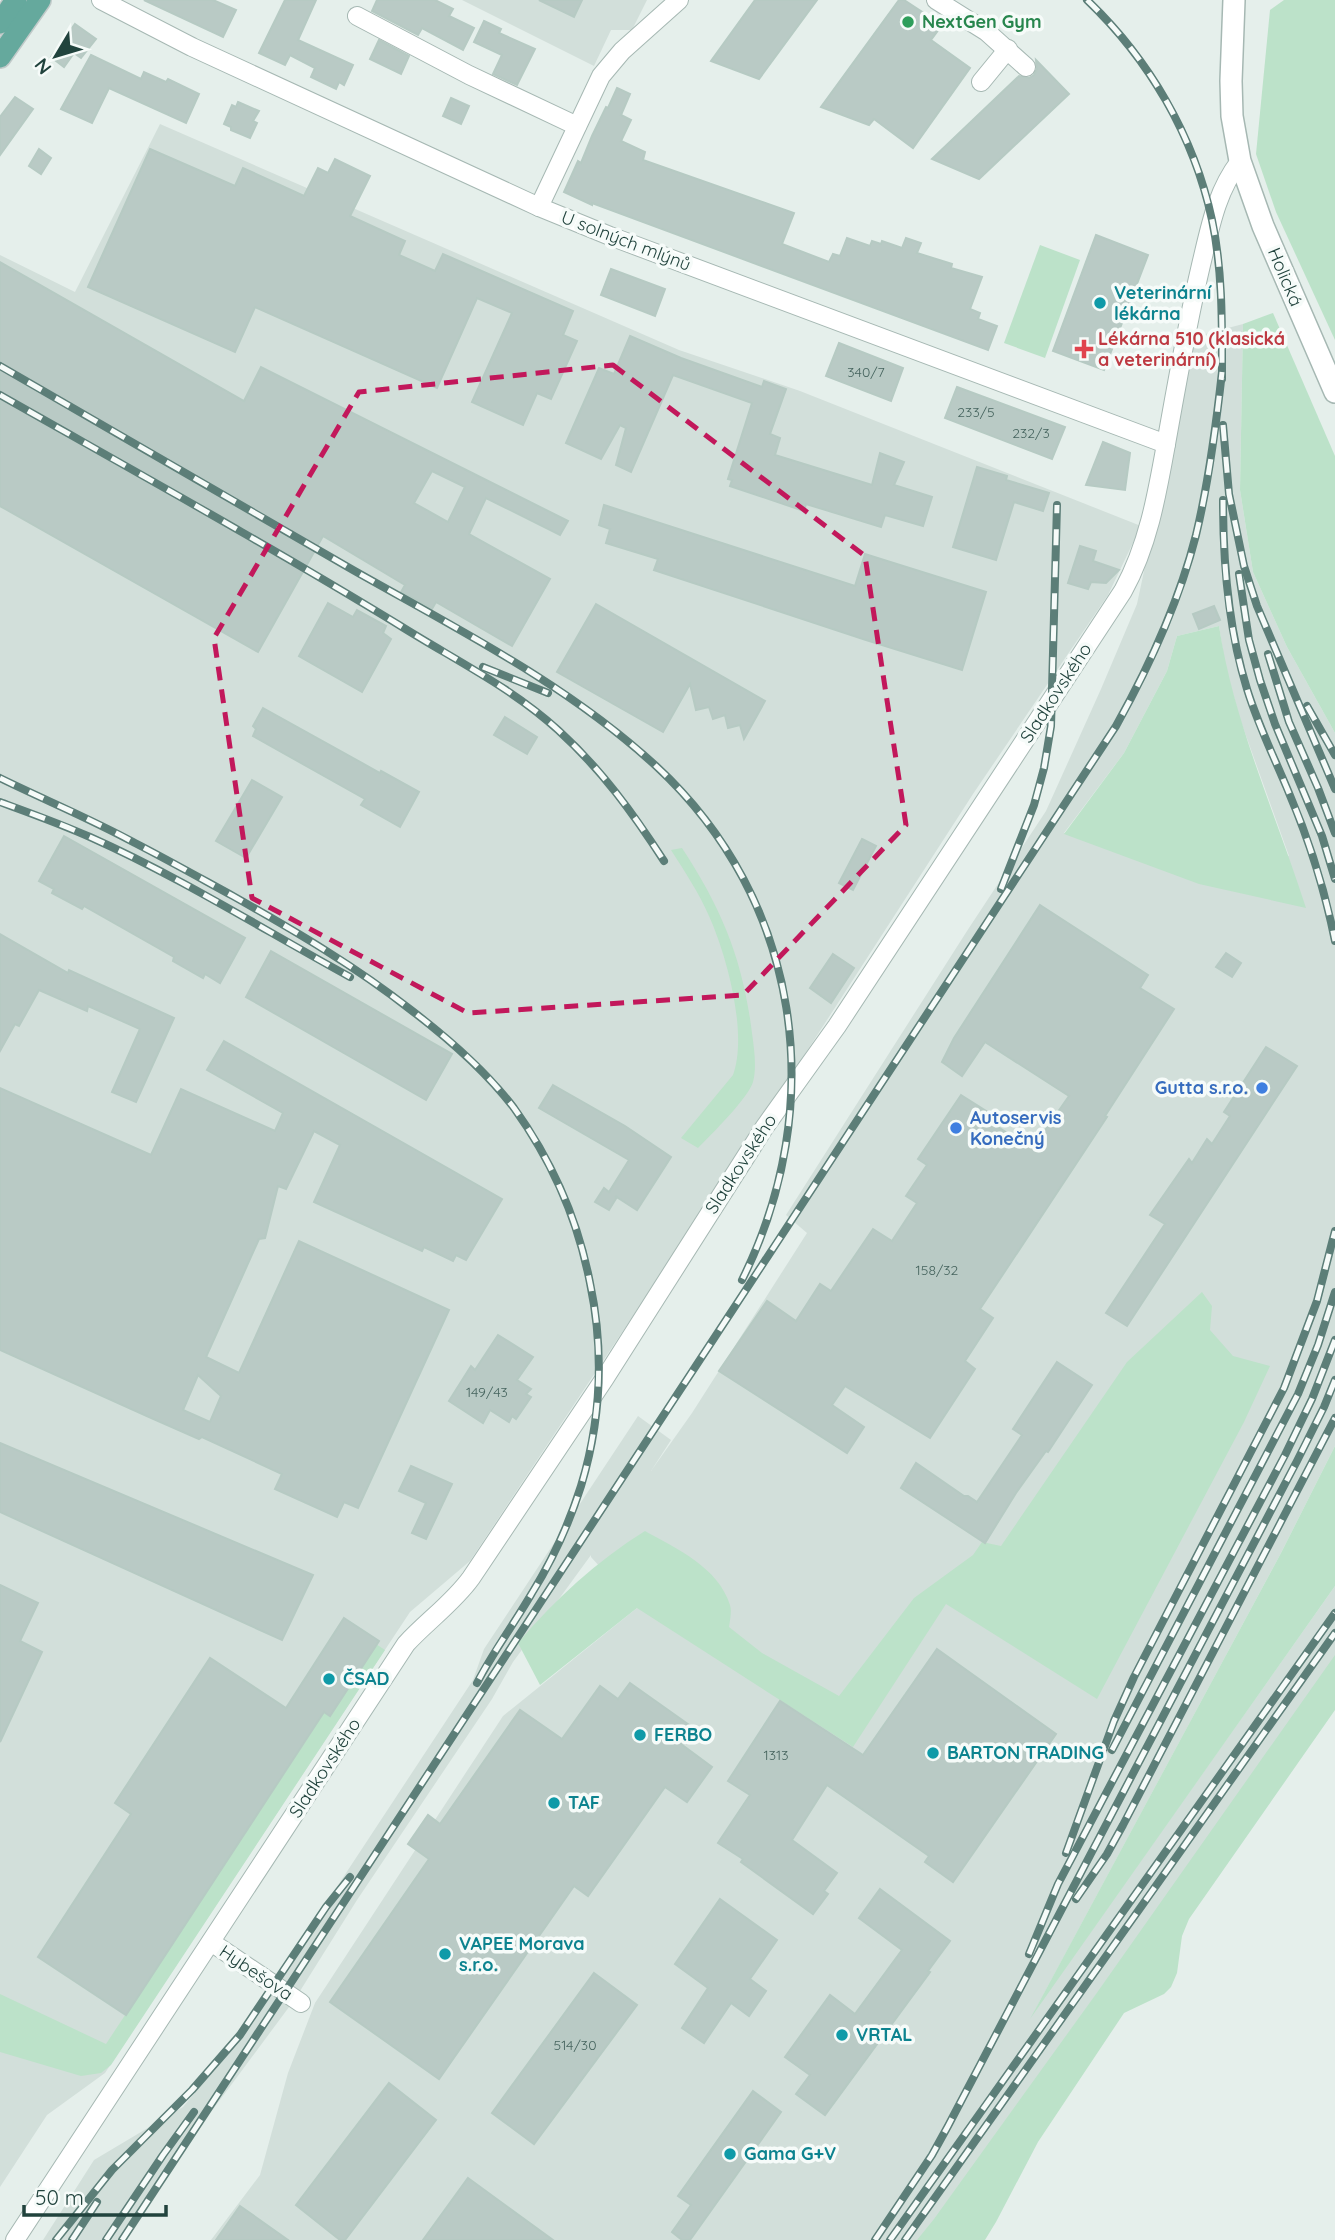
<svg xmlns="http://www.w3.org/2000/svg" width="1335" height="2240" viewBox="0 0 1335 2240" font-family="Quicksand,sans-serif">
<style>
.built{fill:#d2dfda;fill-rule:evenodd}
.green{fill:#bce2c9}
.building{fill:#b9cac5;stroke:#b6cac3;stroke-width:2;fill-rule:evenodd}
.lines{fill:none;stroke-linecap:round;stroke-linejoin:round}
.minor-casing{stroke:#a6b8b3;stroke-width:20}
.tertiary-casing{stroke:#a6b8b3;stroke-width:24}
.primary-casing{stroke:#c1cac9;stroke-width:24}
.minor{stroke:#fff;stroke-width:18}
.tertiary{stroke:#fff;stroke-width:21}
.primary{stroke:#65a99d;stroke-width:21}
.rail-casing{stroke:#5c7e78;stroke-width:8}
.rail{stroke:#f6fbf9;stroke-width:5;stroke-dasharray:16;stroke-linecap:butt}
.marked{fill:none;stroke:#c2185b;stroke-width:5;stroke-dasharray:14 9;stroke-linejoin:round}
.leisure-dot{fill:#2e9e5b;stroke:#f6fbf9;stroke-width:2.5}
.culture-dot{fill:#0f9aa8;stroke:#f6fbf9;stroke-width:2.5}
.health-dot{fill:#e0444e;stroke:#f6fbf9;stroke-width:2.5}
.shop-dot{fill:#3f7fe0;stroke:#f6fbf9;stroke-width:2.5}
.labels{text-anchor:middle;stroke-width:7;stroke-linejoin:round;paint-order:stroke}
.number-label{font-size:14px;fill:#47655f}
.leisure-label{font-size:18px;font-weight:bold;fill:#27864d;stroke:#f6fbf9;text-anchor:start}
.street-label{font-size:18px;fill:#21433d;stroke:#f6fbf9}
.culture-label{font-size:18px;font-weight:bold;fill:#0d838f;stroke:#f6fbf9;text-anchor:start}
.health-label{font-size:18px;font-weight:bold;fill:#be3a42;stroke:#f6fbf9;text-anchor:start}
.shop-label{font-size:18px;font-weight:bold;fill:#366cbe;stroke:#f6fbf9;text-anchor:end}
</style>
<rect width="100%" height="100%" fill="#e5efeb"/>
<!-- built -->
<g class="built">
<path d="M 462,0 L 647,0 L 632,30 L 611,30 L 594,66 Z"/>
<path d="M 160,124 L 679,350 L 800,391 L 1141,526 L 1108,595 L 973,794 L 732,1167 L 470,1561 L 410,1612 L 105,2073 L 47,2115 L 0,2187 L 0,255 L 75,292 Z"/>
<path d="M 1243,324 L 1240,490 L 1253,572 L 1287,647 L 1335,733 L 1335,1446 L 1281,1553 L 1034,2012 L 1335,1586 L 1335,1660 L 921,2240 L 211,2240 L 260,2175 L 288,2073 L 315,2003 L 503,1716 L 637,1608 L 591,1557 L 591,1555 L 513,1662 L 492,1699 L 357,1900 L 295,1999 L 211,2112 L 127,2240 L 43,2240 L 94,2160 L 183,2107 L 239,2039 L 250,2013 L 273,1984 L 473,1680 L 484,1649 L 638,1416 L 671,1440 L 651,1471 L 692,1413 L 807,1233 L 786,1215 L 967,931 L 1046,811 L 1101,689 L 1137,604 L 1194,337 ZM 1219,626 L 1225,665 L 1240,719 L 1289,856 L 1064,833 L 1124,753 L 1167,671 L 1177,636 Z"/>
</g>
<!-- green -->
<g class="green">
<path d="M 1284,0 L 1335,0 L 1335,340 L 1276,212 L 1256,154 L 1270,10 Z"/>
<path d="M 1040,245 L 1080,260 L 1045,358 L 1004,343 Z"/>
<path d="M 1273,313 L 1335,456 L 1335,733 L 1287,647 L 1253,572 L 1240,490 L 1243,324 Z"/>
<path d="M 1219,626 C 1234,724 1276,814 1306,908 L 1199,884 L 1064,834 L 1124,753 L 1167,671 L 1177,636 Z"/>
<path d="M 682,848 C 722,909 743,960 752,1033 C 754,1048 757,1067 753,1082 C 749,1097 711,1135 698,1148 L 681,1138 L 733,1075 C 748,1034 727,956 709,916 C 699,893 685,872 671,850 Z"/>
<path d="M 1202,1292 L 1212,1306 L 1210,1330 L 1233,1356 L 1270,1366 L 1244,1422 L 1097,1699 L 946,1604 L 853,1747 L 637,1608 L 540,1685 L 518,1643 C 555,1599 597,1561 645,1531 C 677,1549 718,1567 730,1605 C 732,1611 730,1620 729,1627 L 762,1653 L 839,1696 L 914,1598 L 973,1555 L 982,1542 L 1001,1546 L 1127,1362 Z"/>
<path d="M 1335,1446 L 1335,1586 L 1030,2019 L 1281,1553 Z"/>
<path d="M 376,1644 L 385,1650 L 111,2065 L 101,2073 L 81,2076 L 0,2052 L 0,1994 L 106,2044 L 315,1727 L 313,1726 L 323,1712 L 329,1715 Z"/>
<path d="M 1335,1655 L 1335,1710 L 1189,1919 L 1182,1936 L 1177,1973 L 1171,1987 L 1164,1994 L 1124,2013 L 1038,2142 L 996,2222 L 985,2240 L 917,2240 L 934,2219 L 1096,1994 Z"/>
</g>
<!-- building -->
<g class="building">
<path d="M 144,0 L 213,0 L 236,10 L 223,37 Z"/>
<path d="M 285,0 L 316,0 L 298,40 L 353,65 L 344,85 L 339,82 L 336,89 L 311,77 L 315,68 L 290,55 L 285,65 L 259,53 Z"/>
<path d="M 377,0 L 435,0 L 453,9 L 449,16 L 474,28 L 463,50 L 422,28 L 418,35 L 372,11 Z"/>
<path d="M 539,0 L 582,0 L 574,17 Z"/>
<path d="M 755,0 L 817,0 L 759,79 L 711,61 Z"/>
<path d="M 899,0 L 904,0 L 942,25 L 931,40 L 970,68 L 913,148 L 874,119 L 869,125 L 821,107 Z"/>
<path d="M 484,21 L 501,29 L 499,33 L 535,49 L 517,85 L 493,74 L 502,55 L 474,42 Z"/>
<path d="M 75,24 L 96,39 L 81,58 L 74,53 L 64,67 L 51,57 Z"/>
<path d="M 379,40 L 409,56 L 401,74 L 370,59 Z"/>
<path d="M 91,55 L 141,79 L 144,72 L 166,82 L 168,79 L 199,94 L 186,123 L 109,88 L 92,123 L 61,109 Z"/>
<path d="M 1036,60 L 1069,94 L 979,179 L 932,159 L 1019,76 L 1029,78 L 1034,75 L 1037,69 Z"/>
<path d="M 617,88 L 630,94 L 621,115 L 631,120 L 621,141 L 645,152 L 643,160 L 794,213 L 782,244 L 829,262 L 833,254 L 840,256 L 847,238 L 870,246 L 872,241 L 881,244 L 882,241 L 902,248 L 906,238 L 921,243 L 917,253 L 952,264 L 951,268 L 982,277 L 970,309 L 980,313 L 978,319 L 997,326 L 988,350 L 592,203 L 592,205 L 564,192 L 578,161 L 581,163 L 592,136 L 606,107 L 608,108 Z"/>
<path d="M 15,97 L 33,109 L 0,155 L 0,117 Z"/>
<path d="M 451,98 L 469,106 L 461,124 L 443,116 Z"/>
<path d="M 238,102 L 259,111 L 253,121 L 257,123 L 250,138 L 231,130 L 231,127 L 224,124 L 232,105 L 236,107 Z"/>
<path d="M 39,149 L 51,158 L 41,174 L 29,166 Z"/>
<path d="M 150,149 L 235,186 L 243,168 L 304,196 L 318,168 L 328,173 L 335,159 L 370,176 L 350,216 L 405,241 L 399,255 L 435,271 L 443,254 L 573,311 L 563,335 L 577,341 L 551,399 L 537,393 L 523,425 L 472,402 L 512,313 L 477,298 L 437,388 L 255,307 L 235,352 L 88,287 Z"/>
<path d="M 1096,235 L 1148,255 L 1104,370 L 1053,351 Z"/>
<path d="M 0,262 L 244,401 L 261,367 L 568,521 L 560,535 L 486,498 L 469,534 L 550,579 L 512,646 L 436,602 L 432,609 L 401,592 L 405,585 L 323,536 L 258,652 L 0,506 ZM 432,471 L 465,487 L 448,522 L 414,503 Z"/>
<path d="M 611,269 L 665,289 L 655,316 L 601,295 Z"/>
<path d="M 630,336 L 681,358 L 762,387 L 764,381 L 786,389 L 770,434 L 780,438 L 775,455 L 872,485 L 880,453 L 904,462 L 894,485 L 932,497 L 923,526 L 885,515 L 881,527 L 806,504 L 804,511 L 730,486 L 732,480 L 728,479 L 752,403 L 673,375 L 631,472 L 616,465 L 626,428 L 620,425 L 601,459 L 566,443 L 599,368 L 614,374 Z"/>
<path d="M 839,343 L 903,368 L 891,401 L 826,376 Z"/>
<path d="M 957,387 L 1065,427 L 1052,459 L 945,418 Z"/>
<path d="M 1103,442 L 1130,453 L 1125,490 L 1086,485 Z"/>
<path d="M 977,467 L 1007,476 L 1006,480 L 1049,493 L 1043,511 L 1014,502 L 996,560 L 953,547 Z"/>
<path d="M 604,505 L 855,586 L 865,554 L 986,592 L 962,670 L 866,640 L 654,570 L 658,559 L 606,543 L 610,529 L 599,525 Z"/>
<path d="M 1080,546 L 1096,551 L 1093,561 L 1119,570 L 1106,583 L 1091,582 L 1088,589 L 1068,583 Z"/>
<path d="M 328,603 L 353,617 L 357,610 L 386,626 L 383,633 L 391,639 L 362,692 L 299,656 Z"/>
<path d="M 596,604 L 765,701 L 744,739 L 740,725 L 728,728 L 725,715 L 713,719 L 709,707 L 696,710 L 690,684 L 663,732 L 557,672 Z"/>
<path d="M 1214,606 L 1220,620 L 1199,629 L 1193,614 Z"/>
<path d="M 263,708 L 380,773 L 381,771 L 419,792 L 400,827 L 361,805 L 365,799 L 253,736 L 256,729 L 253,726 Z"/>
<path d="M 505,717 L 537,737 L 527,754 L 494,735 Z"/>
<path d="M 252,780 L 282,797 L 246,858 L 216,841 Z"/>
<path d="M 64,836 L 245,938 L 220,983 L 205,974 L 203,978 L 173,961 L 174,957 L 84,906 L 82,909 L 52,893 L 54,889 L 39,881 Z"/>
<path d="M 862,839 L 876,846 L 853,890 L 839,883 Z"/>
<path d="M 1040,905 L 1148,975 L 1140,988 L 1174,1009 L 1105,1116 L 1107,1117 L 980,1309 L 993,1318 L 965,1361 L 975,1369 L 930,1438 L 845,1386 L 832,1405 L 864,1427 L 847,1453 L 719,1371 L 767,1301 L 796,1321 L 820,1284 L 831,1291 L 873,1229 L 892,1241 L 917,1203 L 906,1196 L 927,1165 L 918,1159 L 961,1095 L 1002,1121 L 998,1127 L 1032,1149 L 1069,1096 L 985,1042 L 962,1076 L 942,1062 L 954,1038 Z"/>
<path d="M 0,934 L 68,973 L 69,970 L 174,1018 L 136,1102 L 112,1092 L 140,1029 L 88,1006 L 87,1011 L 39,990 L 19,1026 L 15,1024 L 0,1051 Z"/>
<path d="M 271,951 L 452,1054 L 426,1100 L 246,997 Z"/>
<path d="M 1226,953 L 1241,963 L 1232,977 L 1216,967 Z"/>
<path d="M 833,954 L 854,968 L 831,1003 L 810,988 Z"/>
<path d="M 224,1041 L 502,1199 L 466,1260 L 456,1255 L 453,1261 L 424,1247 L 422,1251 L 314,1202 L 340,1145 L 314,1131 L 286,1189 L 278,1186 L 265,1238 L 259,1239 L 206,1357 L 239,1373 L 299,1241 L 449,1310 L 358,1508 L 344,1502 L 337,1517 L 275,1489 L 282,1474 L 202,1437 L 199,1439 L 149,1417 L 0,1350 L 0,1088 L 151,1155 L 181,1089 L 275,1131 L 283,1113 L 207,1070 ZM 198,1375 L 221,1396 L 210,1422 L 183,1410 Z"/>
<path d="M 1266,1047 L 1297,1066 L 1127,1326 L 1106,1313 L 1165,1224 L 1150,1215 L 1189,1159 L 1192,1163 L 1207,1139 L 1212,1144 L 1230,1116 L 1224,1112 Z"/>
<path d="M 553,1085 L 625,1126 L 671,1157 L 637,1210 L 615,1196 L 617,1197 L 609,1210 L 595,1202 L 604,1188 L 609,1192 L 629,1160 L 539,1108 Z"/>
<path d="M 498,1335 L 533,1357 L 517,1380 L 531,1389 L 526,1394 L 531,1397 L 516,1419 L 512,1416 L 509,1422 L 490,1410 L 483,1423 L 449,1401 L 471,1366 L 475,1370 Z"/>
<path d="M 1057,1362 L 1092,1385 L 1048,1452 L 1046,1451 L 1016,1493 L 985,1543 L 901,1488 L 916,1463 L 964,1496 L 968,1496 L 977,1502 L 1022,1435 L 1013,1429 Z"/>
<path d="M 0,1443 L 313,1575 L 282,1640 L 0,1512 Z"/>
<path d="M 411,1466 L 452,1484 L 426,1539 L 412,1533 L 426,1503 L 399,1491 Z"/>
<path d="M 0,1585 L 38,1603 L 20,1641 L 42,1652 L 0,1742 Z"/>
<path d="M 344,1618 L 379,1641 L 330,1716 L 324,1712 L 126,2015 L 38,1957 L 131,1814 L 115,1803 L 210,1658 L 286,1708 Z"/>
<path d="M 937,1649 L 1056,1734 L 953,1882 L 925,1862 L 929,1856 L 827,1785 L 792,1840 L 837,1873 L 824,1891 L 828,1894 L 813,1914 L 741,1862 L 743,1859 L 718,1843 L 750,1795 L 728,1781 L 780,1701 L 863,1755 Z"/>
<path d="M 630,1683 L 692,1727 L 681,1744 L 712,1767 L 687,1802 L 665,1787 L 588,1896 L 574,1886 L 439,2079 L 330,2002 L 429,1859 L 408,1844 L 428,1815 L 440,1824 L 520,1710 L 562,1739 L 600,1686 L 618,1699 Z"/>
<path d="M 880,1889 L 950,1941 L 928,1971 L 930,1972 L 825,2115 L 796,2094 L 810,2075 L 785,2057 L 830,1995 L 855,2014 L 902,1950 L 859,1918 Z"/>
<path d="M 720,1899 L 777,1940 L 750,1979 L 766,1991 L 749,2016 L 731,2003 L 704,2043 L 682,2028 L 708,1988 L 675,1964 Z"/>
<path d="M 594,1973 L 637,2005 L 534,2144 L 492,2113 Z"/>
<path d="M 389,2083 L 436,2120 L 345,2240 L 340,2240 L 296,2205 Z"/>
<path d="M 753,2091 L 781,2112 L 690,2240 L 682,2240 L 672,2232 L 691,2205 L 678,2196 Z"/>
<path d="M 468,2178 L 553,2240 L 423,2240 Z"/>
<path d="M 240,2206 L 288,2240 L 216,2240 Z"/>
</g>
<g class="lines">
<defs>
<g id="minor">
<path d="M 101,0 L 192,47 L 539,207 L 610,236 L 1166,444"/>
<path d="M 936,0 L 987,32 L 1026,67"/>
<path d="M 357,16 L 469,75 L 577,126"/>
<path d="M 981,82 L 1008,49"/>
<path d="M 539,207 L 601,76 L 622,51 L 679,0"/>
<path d="M 211,1942 L 301,2003"/>
<path d="M 15,2240 L 406,1644 C 427,1621 453,1603 471,1578 L 605,1378 L 764,1128 L 837,1026 L 1123,591 C 1150,542 1158,488 1168,433 C 1178,377 1188,320 1201,265 C 1210,228 1216,192 1240,161"/>
</g>
<path id="tertiary" d="M 1234,0 L 1231,81 L 1232,116 L 1240,161 L 1263,226 L 1335,392"/>
<g id="primary">
<path d="M 0,23 L 16,0"/>
<path d="M 0,57 L 40,0"/>
</g>
</defs>
<!-- minor casing -->
<use href="#minor" class="minor-casing"/>
<!-- tertiary casing -->
<use href="#tertiary" class="tertiary-casing"/>
<!-- primary casing -->
<use href="#primary" class="primary-casing"/>
<!-- minor -->
<use href="#minor" class="minor"/>
<!-- tertiary -->
<use href="#tertiary" class="tertiary"/>
<!-- primary -->
<use href="#primary" class="primary"/>
<defs>
<g id="rail">
<path d="M 1087,0 C 1149,59 1194,136 1212,220 C 1223,272 1222,327 1222,379"/>
<path d="M 0,366 C 118,434 236,502 353,570 C 457,629 567,684 656,766 C 802,901 829,1105 742,1280"/>
<path d="M 0,395 C 134,471 268,545 399,625 C 453,659 511,687 558,730 C 601,769 633,813 664,861"/>
<path d="M 1223,425 L 1229,494 L 1244,566 L 1257,606 L 1335,789"/>
<path d="M 1223,500 C 1223,564 1228,628 1247,689 C 1258,725 1275,759 1289,793 C 1309,840 1325,891 1335,941"/>
<path d="M 1239,574 L 1249,640 L 1260,680 L 1275,724 L 1322,836 L 1335,879"/>
<path d="M 1268,654 L 1289,722 L 1318,788 L 1335,833"/>
<path d="M 483,667 L 548,693"/>
<path d="M 1307,706 L 1335,755"/>
<path d="M 0,778 C 45,800 91,819 135,843 C 168,860 200,878 233,896 C 295,931 355,966 411,1010 C 449,1039 485,1070 514,1108 C 552,1161 578,1220 590,1283 C 604,1350 601,1420 581,1486 C 569,1524 553,1559 532,1593 C 514,1624 493,1652 477,1683"/>
<path d="M 0,802 C 30,813 61,824 90,837 C 180,877 264,930 350,977"/>
<path d="M 1001,889 L 1034,805 L 1044,768 L 1051,726 L 1057,505"/>
<path d="M 1112,1750 L 1298,1394 L 1318,1345 L 1335,1292"/>
<path d="M 1066,1853 L 1114,1721 L 1134,1677 L 1284,1388 L 1317,1301 L 1335,1231"/>
<path d="M 1076,1899 L 1107,1854 L 1123,1825 L 1335,1418"/>
<path d="M 1029,1954 L 1058,1884 L 1285,1455 L 1312,1399 L 1335,1340"/>
<path d="M 56,2240 L 112,2170 L 192,2090 L 240,2035 L 326,1907 L 350,1877"/>
<path d="M 72,2240 L 97,2202"/>
<path d="M 106,2240 L 163,2155 L 194,2112"/>
<path d="M 122,2240 L 1116,726 C 1150,665 1179,602 1196,535 C 1209,481 1216,426 1222,372"/>
<path d="M 875,2240 L 932,2155 L 948,2126 L 1297,1461 L 1324,1407 L 1335,1380"/>
<path d="M 890,2240 L 1335,1613"/>
<path d="M 905,2240 L 1335,1633"/>
</g>
</defs>
<!-- rail casing -->
<use href="#rail" class="rail-casing"/>
<!-- rail -->
<use href="#rail" class="rail"/>
</g>
<!-- marked area -->
<path class="marked" d="M 613,365 L 865,556 L 906,825 L 743,995 L 468,1013 L 252,898 L 214,638 L 359,392 Z"/>
<!-- markers -->
<circle class="leisure-dot" cx="908" cy="22" r="7"/>
<g class="culture-dot">
<circle cx="1100" cy="303" r="7"/>
<circle cx="329" cy="1679" r="7"/>
<circle cx="640" cy="1735" r="7"/>
<circle cx="933" cy="1753" r="7"/>
<circle cx="554" cy="1803" r="7"/>
<circle cx="445" cy="1954" r="7"/>
<circle cx="842" cy="2035" r="7"/>
<circle cx="730" cy="2154" r="7"/>
</g>
<path class="health-dot" d="M1080.5 338.5h7v7h7v7h-7v7h-7v-7h-7v-7h7z"/>
<g class="shop-dot">
<circle cx="1262" cy="1088" r="7"/>
<circle cx="956" cy="1128" r="7"/>
</g>
<g class="labels">
<!-- number labels -->
<g class="number-label">
<text x="866" y="377">340/7</text>
<text x="976" y="417">233/5</text>
<text x="1031" y="438">232/3</text>
<text x="937" y="1275">158/32</text>
<text x="487" y="1397">149/43</text>
<text x="776" y="1760">1313</text>
<text x="575" y="2050">514/30</text>
</g>
<!-- leisure labels -->
<g class="leisure-label">
<text x="922" y="28">NextGen Gym</text>
</g>
<!-- street labels -->
<g class="street-label">
<text transform="translate(626 241) rotate(21)" y="6">U solných mlýnů</text>
<text transform="translate(1285 277) rotate(67)" y="6">Holická</text>
<text transform="translate(1056 693) rotate(-57)" y="6">Sladkovského</text>
<text transform="translate(741 1164) rotate(-57)" y="6">Sladkovského</text>
<text transform="translate(325 1768) rotate(-57)" y="6">Sladkovského</text>
<text transform="translate(256 1973) rotate(34)" y="6">Hybešova</text>
</g>
<!-- culture labels -->
<g class="culture-label">
<text x="1114" y="299">Veterinární<tspan x="1114" dy="21">lékárna</tspan></text>
<text x="343" y="1685">ČSAD</text>
<text x="654" y="1741">FERBO</text>
<text x="947" y="1759">BARTON TRADING</text>
<text x="568" y="1809">TAF</text>
<text x="459" y="1950">VAPEE Morava<tspan x="459" dy="21">s.r.o.</tspan></text>
<text x="856" y="2041">VRTAL</text>
<text x="744" y="2160">Gama G+V</text>
</g>
<!-- health labels -->
<g class="health-label">
<text x="1098" y="345">Lékárna 510 (klasická<tspan x="1098" dy="21">a veterinární)</tspan></text>
</g>
<!-- shop labels -->
<g class="shop-label">
<text x="1248" y="1094">Gutta s.r.o.</text>
<text x="970" y="1124" text-anchor="start">Autoservis<tspan x="970" dy="21">Konečný</tspan></text>
</g>
</g>
<!-- north arrow -->
<g transform="translate(56 56) rotate(232)" stroke="#f6fbf9" stroke-width="5" paint-order="stroke">
<path d="M0-5L12 26L0 18L-12 26Z" fill="#21433d"/>
<text y="-10" font-size="19" font-weight="bold" text-anchor="middle" fill="#21433d">N</text>
</g>
<!-- scale -->
<path d="M24 2205v10h142v-10" fill="none" stroke="#21433d" stroke-width="3.5"/>
<text x="35" y="2205" font-size="21" fill="#21433d" stroke="#f6fbf9" stroke-width="5" paint-order="stroke">50 m</text>
</svg>
